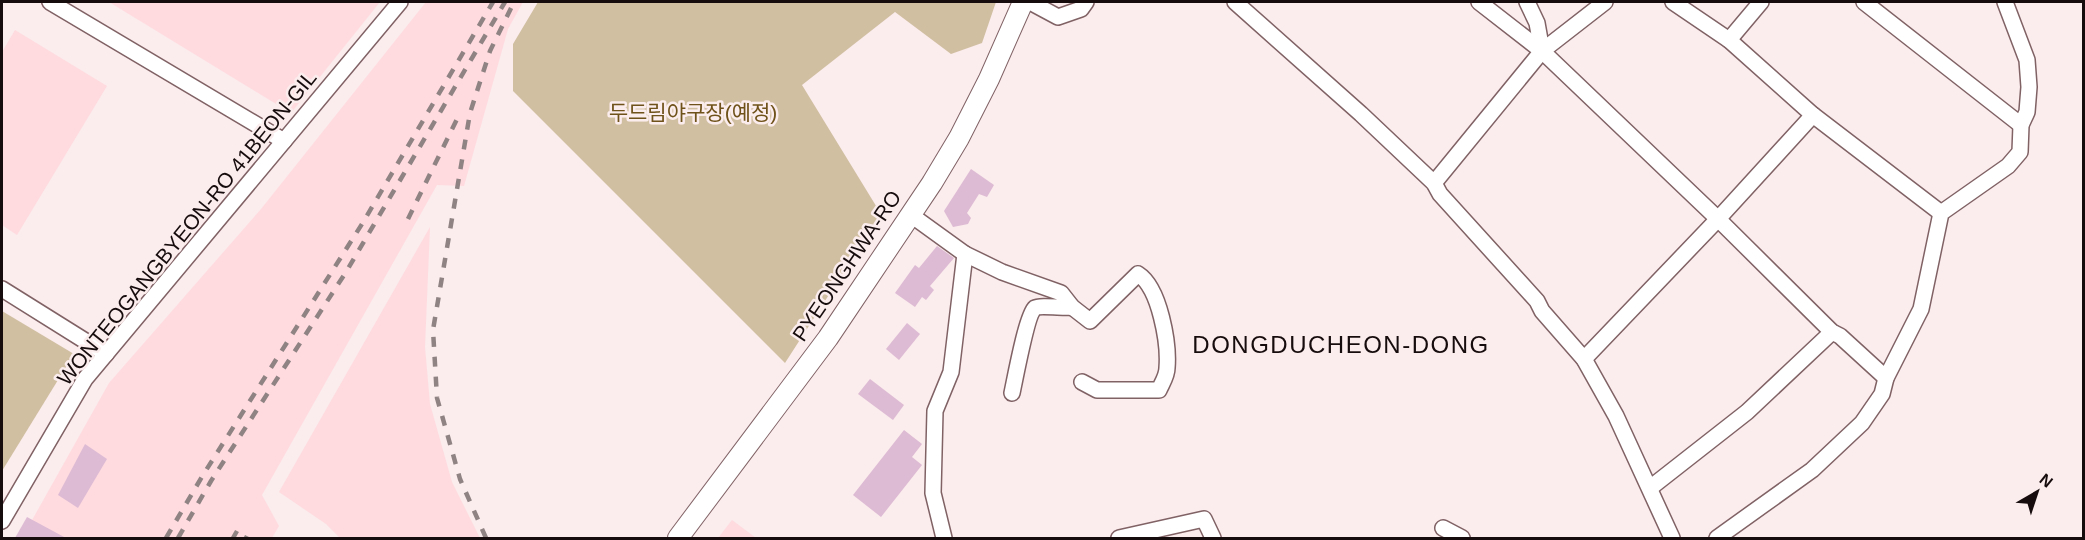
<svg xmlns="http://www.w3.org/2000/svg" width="2085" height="540" viewBox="0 0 2085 540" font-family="Helvetica,'Noto Sans KR',sans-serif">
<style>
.built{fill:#ffdbdf}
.green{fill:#d1bfa2}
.building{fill:#debbd4}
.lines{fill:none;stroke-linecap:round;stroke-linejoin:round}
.minor-casing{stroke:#806265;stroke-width:18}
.major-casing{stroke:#806265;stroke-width:22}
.minor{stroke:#fff;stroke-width:15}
.major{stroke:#fff;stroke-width:20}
.rail{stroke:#908384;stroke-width:4.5;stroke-dasharray:10 10;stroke-linecap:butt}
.labels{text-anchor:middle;stroke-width:5;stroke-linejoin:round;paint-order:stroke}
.park-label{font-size:21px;fill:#6f521a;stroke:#fbeced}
.street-label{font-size:21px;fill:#170c0d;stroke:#fbeced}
.quarter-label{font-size:24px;letter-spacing:1.5px;fill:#170c0d;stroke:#fbeced}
</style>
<rect width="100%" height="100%" fill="#fbeced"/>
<!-- built -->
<g class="built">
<path d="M 109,2 L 380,2 L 291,113 Z"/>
<path d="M 426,2 L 523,2 L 508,29 L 464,186 L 437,185 L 262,495 L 279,526 L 272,538 L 22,538 L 109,383 L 261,209 Z"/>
<path d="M 15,30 L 107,86 L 17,235 L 2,225 L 2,52 Z"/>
<path d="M 430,227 L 425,347 L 430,404 L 452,482 L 480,538 L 340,538 L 326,524 L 279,492 Z"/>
<path d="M 732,520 L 756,538 L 718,538 Z"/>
</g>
<!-- green -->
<g class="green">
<path d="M 538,2 L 996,2 L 982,43 L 951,54 L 895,12 L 802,85 L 881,214 L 785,363 L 513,91 L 513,44 Z"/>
<path d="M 2,311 L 74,354 L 2,471 Z"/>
</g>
<!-- building -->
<g class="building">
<path d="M 971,169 L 994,185 L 987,197 L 979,194 L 967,213 L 971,218 L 968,224 L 953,227 L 944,211 Z"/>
<path d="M 937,246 L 954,258 L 930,286 L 934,290 L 926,300 L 922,297 L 915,307 L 895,293 L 915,265 L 919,268 Z"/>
<path d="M 907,323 L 920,334 L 899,360 L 886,349 Z"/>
<path d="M 870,379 L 904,405 L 893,420 L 858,394 Z"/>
<path d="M 904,430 L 922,444 L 912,457 L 922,465 L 881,517 L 853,495 Z"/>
<path d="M 85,444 L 107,459 L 78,508 L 58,495 Z"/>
<path d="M 27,517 L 66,538 L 15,538 Z"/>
</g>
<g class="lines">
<defs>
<g id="minor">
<path d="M 50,2 L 284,141"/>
<path d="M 1030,2 L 1058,17 L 1081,9 L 1086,2"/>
<path d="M 1235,2 L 1361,114 L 1434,183 L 1440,194 L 1537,301 L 1542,311 L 1584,359 L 1616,416 L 1672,538"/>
<path d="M 1479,2 L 1542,51 L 1718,219 L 1832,332 L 1840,336 L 1886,378"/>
<path d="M 1527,2 L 1537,23 L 1542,51"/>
<path d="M 1673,2 L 1729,40 L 1813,115 L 1941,213"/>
<path d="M 1864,2 L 2021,125"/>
<path d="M 1729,40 L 1761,2"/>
<path d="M 1434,183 L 1542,51 L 1605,2"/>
<path d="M 911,215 L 965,254 L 1002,272 L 1061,293 L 1072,307 L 1090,321 L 1138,274 C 1160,288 1169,344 1167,368 C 1167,376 1162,383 1159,390 L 1097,390 L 1082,382"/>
<path d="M 2,289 L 106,354"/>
<path d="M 1584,359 L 1718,219 L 1813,115"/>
<path d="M 1012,393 C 1015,379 1027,314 1035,308 C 1040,305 1064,308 1072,307"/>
<path d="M 1650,488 L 1747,412 L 1832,332"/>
<path d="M 2,521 L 85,379 L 400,2"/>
<path d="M 1443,528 L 1462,538"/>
<path d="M 944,538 L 933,493 L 935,411 L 951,372 L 965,254"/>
<path d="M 1119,538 L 1204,519 L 1213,538"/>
<path d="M 1717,538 L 1812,470 L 1862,423 L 1882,394 L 1886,378 L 1921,309 L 1941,213 L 2008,166 L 2020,152 L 2021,125 L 2027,112 L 2029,87 L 2027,60 L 2005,2"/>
</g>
<path id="major" d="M 678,538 L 828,338 L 932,183 L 959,138 L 989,79 L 1023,2"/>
</defs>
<!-- minor casing -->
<use href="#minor" class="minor-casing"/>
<!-- major casing -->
<use href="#major" class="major-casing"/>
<!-- minor -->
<use href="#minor" class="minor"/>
<!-- major -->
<use href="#major" class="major"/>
<!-- rail -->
<g class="rail">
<path d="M 408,219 L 458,117"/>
<path d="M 166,538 L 203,475 L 362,224 L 493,2"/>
<path d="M 178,538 L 211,481 L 346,272 L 505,2"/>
<path d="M 233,538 L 237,531"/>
<path d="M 246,538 L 247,536"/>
<path d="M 486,538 L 460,479 L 437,398 L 433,330 L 470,113 L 490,51 L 514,2"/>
</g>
</g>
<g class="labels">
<!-- park labels -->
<g class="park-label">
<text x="693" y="120">두드림야구장(예정)</text>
</g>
<!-- street labels -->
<g class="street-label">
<text transform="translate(187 228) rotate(-51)" y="7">WONTEOGANGBYEON-RO 41BEON-GIL</text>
<text transform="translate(847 266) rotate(-56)" y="7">PYEONGHWA-RO</text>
</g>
<!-- quarter labels -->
<g class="quarter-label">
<text x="1341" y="353">DONGDUCHEON-DONG</text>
</g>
</g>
<!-- border -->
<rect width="2085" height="540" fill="none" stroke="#170c0d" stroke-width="6"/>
<!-- north arrow -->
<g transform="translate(2037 492) rotate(39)" stroke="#fbeced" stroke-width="4.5" paint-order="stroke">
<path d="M0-4.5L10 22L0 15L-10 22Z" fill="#170c0d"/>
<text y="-9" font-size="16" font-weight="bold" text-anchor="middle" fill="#170c0d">N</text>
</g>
</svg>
